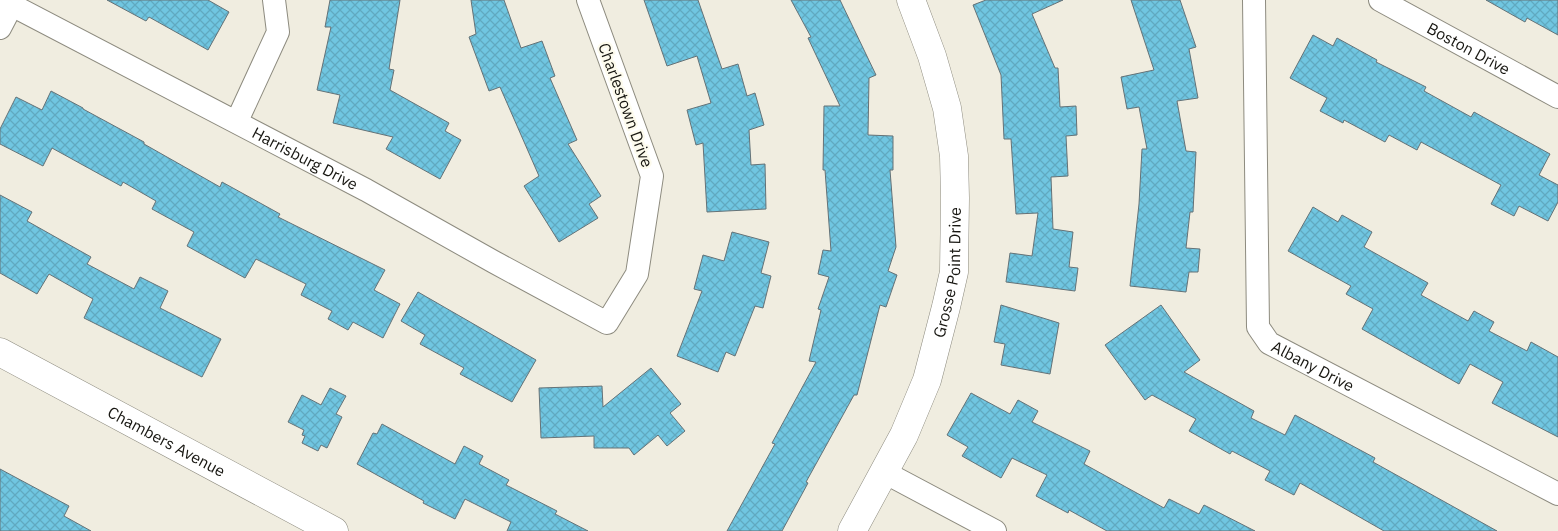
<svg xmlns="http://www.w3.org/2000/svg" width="1558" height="531" viewBox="0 0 1558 531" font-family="'IBM Plex Sans',sans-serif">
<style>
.building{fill:url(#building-cross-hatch);stroke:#647277}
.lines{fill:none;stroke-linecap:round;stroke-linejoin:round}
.street-casing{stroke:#8d8b7f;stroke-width:24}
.secondary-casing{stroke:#8d8b7f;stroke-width:29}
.street{stroke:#fff;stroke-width:22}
.secondary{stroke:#fff;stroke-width:28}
.labels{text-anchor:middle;stroke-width:4.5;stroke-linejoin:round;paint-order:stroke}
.street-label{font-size:16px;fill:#171611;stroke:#fdfbed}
</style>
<defs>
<pattern id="building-cross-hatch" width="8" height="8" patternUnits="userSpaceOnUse" patternTransform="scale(1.25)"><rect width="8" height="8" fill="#70c6e1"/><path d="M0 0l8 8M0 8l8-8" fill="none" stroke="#60a9c0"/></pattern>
</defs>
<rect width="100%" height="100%" fill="#f0ede0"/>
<!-- building -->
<g class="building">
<path d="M 107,0 L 208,0 L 229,12 L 208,50 L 149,17 L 146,21 Z"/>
<path d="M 330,0 L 400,0 L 389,69 L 394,70 L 390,90 L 449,123 L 445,131 L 461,140 L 440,179 L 386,149 L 393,137 L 333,123 L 340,95 L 317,90 L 331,27 L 325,27 Z"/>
<path d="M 471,0 L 504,0 L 521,48 L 542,41 L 555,76 L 550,78 L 577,140 L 568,144 L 601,196 L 589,204 L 598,218 L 559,242 L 524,186 L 539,176 L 500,87 L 489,91 L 469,37 L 476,34 Z"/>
<path d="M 644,0 L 698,0 L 722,69 L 738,64 L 747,96 L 755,93 L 764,125 L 749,130 L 751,165 L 765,164 L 766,209 L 707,212 L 703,143 L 696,145 L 687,110 L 711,103 L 697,56 L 667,66 Z"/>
<path d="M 791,0 L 840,0 L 876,75 L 869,78 L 868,135 L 893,136 L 893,170 L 890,170 L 896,247 L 888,271 L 897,275 L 886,307 L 880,305 L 857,395 L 854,395 L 806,482 L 808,483 L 782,531 L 727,531 L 775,444 L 772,443 L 816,362 L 809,361 L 821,310 L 818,309 L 829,277 L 818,274 L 823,250 L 831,251 L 825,170 L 823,170 L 824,106 L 840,106 L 808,38 L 811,37 Z"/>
<path d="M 986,0 L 1063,0 L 1032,14 L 1055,68 L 1058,68 L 1060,107 L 1076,106 L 1077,135 L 1066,136 L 1068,176 L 1051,177 L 1053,229 L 1073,232 L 1069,267 L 1078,268 L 1075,291 L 1006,282 L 1010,253 L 1032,256 L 1038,213 L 1016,214 L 1011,139 L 1004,139 L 1001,75 L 973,5 Z"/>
<path d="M 1131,0 L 1180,0 L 1196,47 L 1189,49 L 1198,98 L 1177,101 L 1186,151 L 1196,152 L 1193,212 L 1190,212 L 1186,248 L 1200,249 L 1198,272 L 1189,272 L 1186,292 L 1130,286 L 1139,204 L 1142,149 L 1147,149 L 1139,107 L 1127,109 L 1121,77 L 1154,70 Z"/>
<path d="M 1486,0 L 1558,0 L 1558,35 L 1527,18 L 1525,22 Z"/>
<path d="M 1313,35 L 1333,46 L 1337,38 L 1377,60 L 1376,62 L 1426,87 L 1424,91 L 1471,117 L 1474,112 L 1550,154 L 1539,175 L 1558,185 L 1558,202 L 1548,221 L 1519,206 L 1514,216 L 1491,204 L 1501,185 L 1421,142 L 1417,150 L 1389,135 L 1385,142 L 1344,120 L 1343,123 L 1320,111 L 1327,98 L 1290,78 Z"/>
<path d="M 51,91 L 83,108 L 83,109 L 144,142 L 144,144 L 220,187 L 222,182 L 280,214 L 278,217 L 385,270 L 374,290 L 400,304 L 383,338 L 353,322 L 348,330 L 328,319 L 332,311 L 301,295 L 306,284 L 256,259 L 245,278 L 187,246 L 194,232 L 152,209 L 156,201 L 123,182 L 121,186 L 52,148 L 43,166 L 0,144 L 0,129 L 16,97 L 42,110 Z"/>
<path d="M 0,195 L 32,212 L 27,221 L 91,257 L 87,264 L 134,289 L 140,277 L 168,291 L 160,308 L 221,339 L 202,377 L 84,318 L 93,299 L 49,274 L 37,294 L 0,273 Z"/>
<path d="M 1313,207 L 1338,222 L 1342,215 L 1372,232 L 1364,247 L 1428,283 L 1421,295 L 1468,321 L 1474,311 L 1494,322 L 1489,331 L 1527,351 L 1531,342 L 1558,357 L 1558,437 L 1492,403 L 1503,382 L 1470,364 L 1459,384 L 1362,329 L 1373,309 L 1346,294 L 1351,286 L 1288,251 Z"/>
<path d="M 732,232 L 769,242 L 761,273 L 771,276 L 763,308 L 755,306 L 735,356 L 726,352 L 718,372 L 677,356 L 702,291 L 694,289 L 703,255 L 724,261 Z"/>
<path d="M 418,292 L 536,360 L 512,402 L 460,374 L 464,368 L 420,344 L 425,335 L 401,321 Z"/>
<path d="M 1001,305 L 1059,323 L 1050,374 L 1001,365 L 1005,344 L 994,342 Z"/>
<path d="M 1161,305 L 1200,360 L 1184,372 L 1254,411 L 1251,418 L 1285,435 L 1295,415 L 1375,458 L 1373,462 L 1497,531 L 1384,531 L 1300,483 L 1294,495 L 1265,480 L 1270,471 L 1232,451 L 1230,454 L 1189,431 L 1196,419 L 1152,395 L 1145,400 L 1105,345 Z"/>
<path d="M 651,368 L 681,404 L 670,413 L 685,431 L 667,446 L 658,435 L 634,455 L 629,448 L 594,448 L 594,436 L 541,438 L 539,388 L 602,386 L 603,407 Z"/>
<path d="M 330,388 L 346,396 L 336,414 L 342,417 L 327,448 L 321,445 L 318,451 L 302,443 L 305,436 L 302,435 L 304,430 L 288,422 L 302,395 L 321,405 Z"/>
<path d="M 971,393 L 1010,414 L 1018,400 L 1038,411 L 1032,422 L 1090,451 L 1084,464 L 1164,508 L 1169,499 L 1199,514 L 1204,505 L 1255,531 L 1107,531 L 1069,510 L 1068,513 L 1036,496 L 1047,475 L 1012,458 L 1001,478 L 962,456 L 968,447 L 947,435 Z"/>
<path d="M 382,424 L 455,464 L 464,446 L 483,456 L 479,464 L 509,480 L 506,485 L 557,511 L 555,514 L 588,531 L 507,531 L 511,522 L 465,499 L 455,519 L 423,503 L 424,501 L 357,464 L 373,433 L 377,434 Z"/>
<path d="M 0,469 L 69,506 L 64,516 L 91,531 L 0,531 Z"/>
</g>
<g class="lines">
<defs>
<g id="street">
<path id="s1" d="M 2,0 L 366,190 L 494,262 L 607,323 L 637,274 L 652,176 L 588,0"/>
<path id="s2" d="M 1254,0 L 1258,327 L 1269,343 L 1558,494"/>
<path id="s3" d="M 1380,0 L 1558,97"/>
<path d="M 0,28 L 12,5"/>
<path d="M 237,121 L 278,32 L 274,0"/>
<path d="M 884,472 L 995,531"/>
</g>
<g id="secondary">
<path id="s4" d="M 0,352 L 334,531"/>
<path id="s5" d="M 852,531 L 904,435 L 927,380 L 946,307 L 954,272 L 955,198 L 954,156 L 947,108 L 932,56 L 911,0"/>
</g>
</defs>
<!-- street casing -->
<use href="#street" class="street-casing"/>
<!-- secondary casing -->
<use href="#secondary" class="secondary-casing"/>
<!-- street -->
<use href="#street" class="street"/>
<!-- secondary -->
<use href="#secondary" class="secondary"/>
</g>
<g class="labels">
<!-- street labels -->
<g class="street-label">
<text dy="6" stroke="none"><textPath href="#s3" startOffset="101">Boston Drive</textPath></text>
<text transform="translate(626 105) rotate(70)" y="6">Charlestown Drive</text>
<text dy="6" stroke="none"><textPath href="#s1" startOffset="342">Harrisburg Drive</textPath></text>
<text dy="6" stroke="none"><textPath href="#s5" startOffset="279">Grosse Point Drive</textPath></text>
<text dy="6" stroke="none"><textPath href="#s2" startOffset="396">Albany Drive</textPath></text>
<text dy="6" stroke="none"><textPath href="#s4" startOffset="189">Chambers Avenue</textPath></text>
</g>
</g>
</svg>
